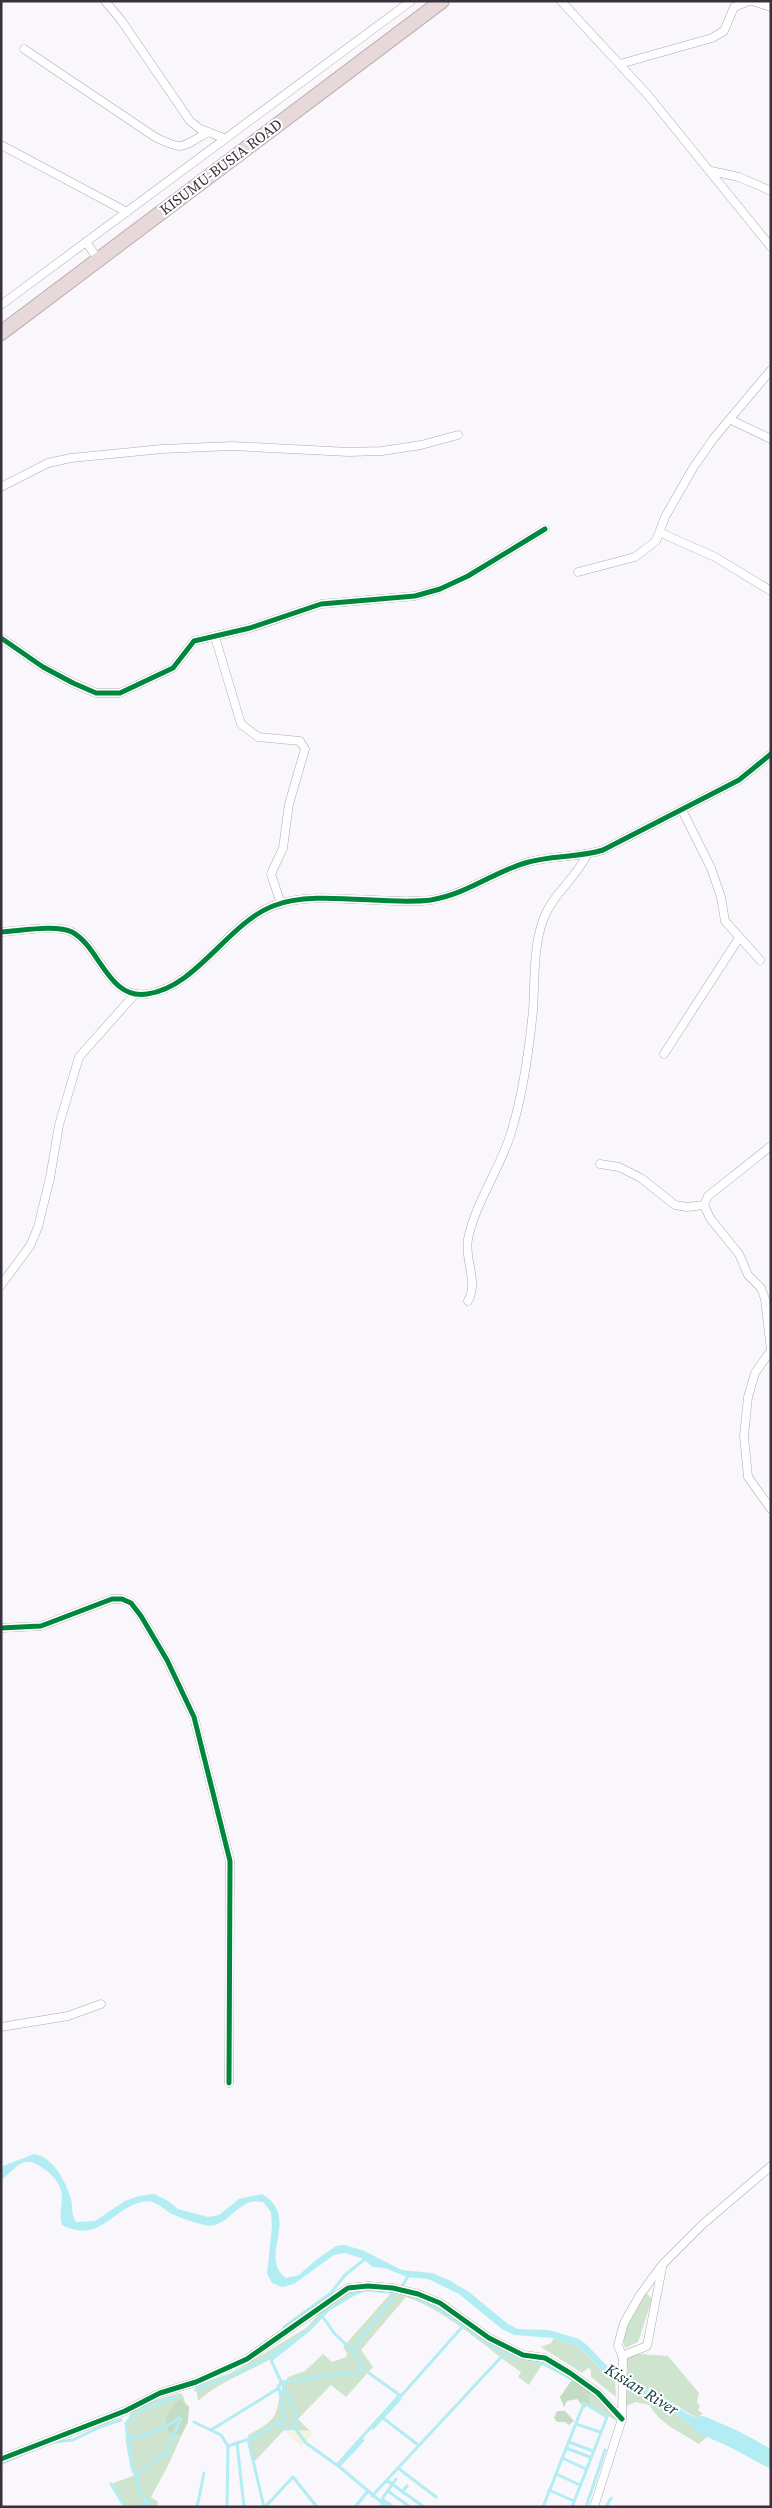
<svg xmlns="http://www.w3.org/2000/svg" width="772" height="2508" viewBox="0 0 772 2508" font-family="'Source Serif 4',serif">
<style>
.green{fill:#cfe4ce}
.forest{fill:#c4dcc4}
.sand{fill:#f8f2e0}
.water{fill:#b2edf3}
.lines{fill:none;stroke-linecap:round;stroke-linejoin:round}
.stream{stroke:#b2edf3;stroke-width:3}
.river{stroke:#b2edf3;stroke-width:18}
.street-casing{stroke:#afaab1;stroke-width:9}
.highway-casing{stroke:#beadb0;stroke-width:16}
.street{stroke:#fefefe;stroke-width:8}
.highway{stroke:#e7d9da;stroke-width:14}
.cycleway-casing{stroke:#fff;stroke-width:8}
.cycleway{stroke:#00873e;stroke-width:5}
.labels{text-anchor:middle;stroke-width:4;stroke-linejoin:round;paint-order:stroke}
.street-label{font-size:15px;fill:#38303b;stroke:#fff}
.water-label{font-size:16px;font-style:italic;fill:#093437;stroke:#fff}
</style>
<rect width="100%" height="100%" fill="#f9f7fb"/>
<!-- green -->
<g class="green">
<path d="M 350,2290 L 366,2290 C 329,2302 304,2338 271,2359 C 246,2373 219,2382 198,2401 L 196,2386 L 231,2373 L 252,2361 L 306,2328 L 328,2304 Z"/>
<path d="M 392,2292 C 435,2295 452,2321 487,2339 C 504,2349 526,2353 545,2360 L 529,2385 L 518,2377 L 521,2372 C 484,2347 450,2312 406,2297 L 361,2350 L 373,2367 L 346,2397 L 331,2385 L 298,2419 L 310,2431 L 284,2430 L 256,2460 L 253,2460 L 248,2435 C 289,2415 270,2409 288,2377 L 305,2371 L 323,2354 L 332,2362 L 346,2357 L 347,2353 L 343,2347 Z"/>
<path d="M 646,2293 L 652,2299 L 638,2342 L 625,2348 C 619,2329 636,2308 646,2293 Z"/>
<path d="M 554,2338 L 578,2346 L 605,2373 L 615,2379 L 616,2397 L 591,2377 L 591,2370 L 588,2368 L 582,2373 L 541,2347 L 551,2343 Z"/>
<path d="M 640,2354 L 668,2356 L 699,2393 L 697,2402 L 700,2406 L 698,2410 L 703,2414 L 696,2418 L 667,2399 L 626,2379 L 628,2371 L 626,2356 Z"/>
<path d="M 625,2386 L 667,2407 L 698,2430 L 710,2434 L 699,2444 C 682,2433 658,2423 650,2405 L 636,2402 L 626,2406 Z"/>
<path d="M 588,2389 L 618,2418 L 619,2422 L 583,2402 Z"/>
<path d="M 181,2393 C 191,2406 179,2420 172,2432 L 181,2436 C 173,2457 162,2477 151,2497 L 158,2502 L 157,2507 L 125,2507 L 111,2484 L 135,2475 C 128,2459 119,2425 133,2411 C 141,2404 170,2395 181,2393 Z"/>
</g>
<!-- forest -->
<g class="forest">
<path d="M 571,2381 L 590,2382 L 589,2403 L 584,2408 L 577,2399 L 567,2401 L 564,2407 L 560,2397 Z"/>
<path d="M 181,2399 L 189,2407 L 188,2422 L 181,2436 L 168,2432 L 165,2418 L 175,2403 Z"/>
<path d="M 557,2411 L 565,2411 L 574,2421 L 569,2425 L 565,2422 L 557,2422 L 554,2418 Z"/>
</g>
<!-- sand -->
<path class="sand" d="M 284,2430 L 310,2431 L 313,2434 L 301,2446 Z"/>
<!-- water -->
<path class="water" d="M 34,2154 C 52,2156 65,2180 70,2196 C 74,2206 70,2213 76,2222 L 95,2221 L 125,2201 L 139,2196 L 154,2194 L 168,2201 L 178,2209 L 208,2217 L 219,2215 L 239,2199 L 262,2194 C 302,2218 257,2256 286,2278 L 299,2275 L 316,2260 L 336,2246 L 344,2245 L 362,2250 L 402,2270 L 432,2273 L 449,2280 L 469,2292 L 508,2324 L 518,2329 L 549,2330 L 579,2339 L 587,2345 L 610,2369 L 628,2380 L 667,2399 L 686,2413 L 724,2433 L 720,2437 L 698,2430 L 667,2407 L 625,2386 L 605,2373 L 578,2346 L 553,2338 L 514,2335 L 502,2329 L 459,2294 L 428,2279 L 407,2277 L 385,2268 L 373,2267 L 361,2258 L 345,2253 L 334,2255 L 294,2284 L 282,2287 L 272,2283 L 267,2274 L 272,2226 L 271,2212 L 263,2202 C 259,2202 255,2201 251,2202 C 235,2206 223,2230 205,2225 C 195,2223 181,2218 172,2214 C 160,2207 154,2197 138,2203 C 109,2213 98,2243 62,2225 C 58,2213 64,2202 61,2190 C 59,2183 53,2176 47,2171 C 22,2152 20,2166 1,2180 L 3,2166 Z"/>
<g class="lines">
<!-- stream -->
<g class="stream">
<path d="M 401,2288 L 408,2276"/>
<path d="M 412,2296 L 433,2305 L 500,2351"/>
<path d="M 323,2317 L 334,2333 L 354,2352"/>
<path d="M 284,2327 L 331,2293 L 345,2275 L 365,2259"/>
<path d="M 369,2373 L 401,2396 L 463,2326"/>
<path d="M 195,2390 L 252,2366 L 295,2340"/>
<path d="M 383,2418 L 417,2444"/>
<path d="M 194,2422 L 221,2435 L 228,2446 L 227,2507"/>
<path d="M 278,2422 L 285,2429 L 295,2428"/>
<path d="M 576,2424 L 600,2432"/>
<path d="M 373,2428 L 400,2399"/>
<path d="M 211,2430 L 279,2388 L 278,2386 L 283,2382 L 360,2372 L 363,2368 L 354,2352 L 360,2340 L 396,2293"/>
<path d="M 248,2439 L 264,2507"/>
<path d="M 127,2441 L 162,2429 L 179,2418"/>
<path d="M 55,2442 L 73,2440 L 102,2426 L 121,2420"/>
<path d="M 569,2442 L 593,2451"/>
<path d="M 237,2443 L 244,2507"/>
<path d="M 228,2446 L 255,2437 L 285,2418 L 279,2388"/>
<path d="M 566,2448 L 590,2457"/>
<path d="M 562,2458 L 586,2469"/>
<path d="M 1,2464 L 23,2454"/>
<path d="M 337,2465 L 398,2397"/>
<path d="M 339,2466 L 363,2440"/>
<path d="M 398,2468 L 436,2497"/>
<path d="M 556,2474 L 580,2485"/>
<path d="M 136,2475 L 168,2451 L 169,2444 L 181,2419"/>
<path d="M 385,2482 L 389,2482 L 424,2507"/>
<path d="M 111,2484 L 125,2507"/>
<path d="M 549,2490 L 574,2501"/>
<path d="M 388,2491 L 410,2507"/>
<path d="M 402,2492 L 407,2486"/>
<path d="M 372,2496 L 505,2353 L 542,2363 L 575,2381"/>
<path d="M 380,2506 L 381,2507"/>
<path d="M 138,2507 L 147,2502"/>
<path d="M 151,2507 L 139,2491 L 137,2478 L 132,2468 L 126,2423 L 139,2411 L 178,2396"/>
<path d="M 197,2507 L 204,2473"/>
<path d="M 265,2507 L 293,2477 L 317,2507"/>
<path d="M 355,2507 L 368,2491"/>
<path d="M 387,2507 L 341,2468 L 306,2443 L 295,2428 L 295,2412 L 271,2360 L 310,2329 L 328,2310 L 356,2293 L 366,2290 L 399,2293"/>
<path d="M 393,2507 L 382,2499 L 396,2479"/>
<path d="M 543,2507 L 584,2403 L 607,2417 L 572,2507"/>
<path d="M 586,2507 L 605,2450"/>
<path d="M 606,2507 L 611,2498"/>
</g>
<!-- river -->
<path class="river" d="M 702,2425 L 734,2439 L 771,2459"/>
<defs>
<g id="street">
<path d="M 105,1 L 121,20 L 190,121 L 200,129 L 224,138"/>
<path d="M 561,1 L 647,94 L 771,247"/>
<path d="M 752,1 L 771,7"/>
<path d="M 24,49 L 155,137 C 183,151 181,148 208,132"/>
<path d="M 620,64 L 712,38 L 724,31 L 734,7 L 749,1"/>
<path d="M 1,145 L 127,212"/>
<path d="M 711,171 L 739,177 L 771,191"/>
<path d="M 86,242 L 98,259"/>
<path d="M 1,305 L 411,1"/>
<path d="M 731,420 L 771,439"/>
<path d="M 1,487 L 48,463 L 71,458 L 162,449 L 232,446 L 349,452 L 382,451 L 421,445 L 458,435"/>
<path d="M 661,533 L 715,557 L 771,591"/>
<path d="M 578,572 L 635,557 L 656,541 L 665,517 L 693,468 L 714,438 L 771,370"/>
<path d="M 215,637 L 241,724 L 258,737 L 300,741 L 305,749 L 289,804 L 283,848 L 271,874 L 281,904"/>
<path d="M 1,638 L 43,667 L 73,683 L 96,693 L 120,693 L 173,668 L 194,641 L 250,628 L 321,604 L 415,596 L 440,589 L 468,576 L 545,529"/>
<path d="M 682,810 L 711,868 L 721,897 L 725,921 L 760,960"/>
<path d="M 1,932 C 20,931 56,924 72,932 C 100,947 108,1000 147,994 C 197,987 227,924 273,906 C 314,889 385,906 431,900 C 467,894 492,873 525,863 C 551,855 578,858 603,850 L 739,780 L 771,754"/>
<path d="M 664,1054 L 739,938"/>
<path d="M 771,1146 L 708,1196 L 704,1205 L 710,1218 L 739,1254 L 748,1275 L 761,1288 L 765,1299 L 771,1350 L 755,1373 L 748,1397 L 744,1436 L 748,1477 L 771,1509"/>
<path d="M 600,1164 L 619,1167 L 641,1178 L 675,1205 L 687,1207 L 704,1205"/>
<path d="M 1,1285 L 30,1246 L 38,1227 L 50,1178 L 59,1125 L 79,1057 L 135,994"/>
<path d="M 468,1301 C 479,1281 464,1260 468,1239 C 476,1201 500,1169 511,1133 C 523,1094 529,1051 533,1010 C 535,980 533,949 543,920 C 552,895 575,879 587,855"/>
<path d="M 1,1628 L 41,1626 L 112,1599 L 122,1599 L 131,1603 L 141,1616 L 167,1660 L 194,1717 L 230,1861 L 229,2083"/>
<path d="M 1,2027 L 68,2016 L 101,2004"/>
<path d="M 622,2356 L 647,2346 L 662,2268"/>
<path d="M 1,2459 L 125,2411 L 160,2393 L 196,2382 L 247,2359 L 348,2288 L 368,2286 L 393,2288 L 418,2294 L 440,2303 L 489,2338 L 523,2355 L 545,2358 L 570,2373 L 598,2393 L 622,2419"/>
<path d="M 594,2507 L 622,2419 L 623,2358 L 618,2345 L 624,2323 L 640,2295 L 662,2265 L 703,2224 L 771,2166"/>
</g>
<path id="highway" d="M 1,333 L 442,1"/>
</defs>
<!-- street casing -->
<use href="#street" class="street-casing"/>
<!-- highway casing -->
<use href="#highway" class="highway-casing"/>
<!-- street -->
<use href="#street" class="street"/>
<!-- highway -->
<use href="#highway" class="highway"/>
<defs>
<g id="cycleway">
<path d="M 1,638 L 43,667 L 73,683 L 96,693 L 120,693 L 173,668 L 194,641 L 250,628 L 321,604 L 415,596 L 440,589 L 468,576 L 545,529"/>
<path d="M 1,932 C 20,931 56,924 72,932 C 100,947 108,1000 147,994 C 197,987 227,924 273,906 C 314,889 385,906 431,900 C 467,894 492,873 525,863 C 551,855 578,858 603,850 L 739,780 L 771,754"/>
<path d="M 1,1628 L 41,1626 L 112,1599 L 122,1599 L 131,1603 L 141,1616 L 167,1660 L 194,1717 L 230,1861 L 229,2083"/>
<path d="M 1,2459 L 125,2411 L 160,2393 L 196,2382 L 247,2359 L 348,2288 L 368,2286 L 393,2288 L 418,2294 L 440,2303 L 489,2338 L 523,2355 L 545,2358 L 570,2373 L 598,2393 L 622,2419"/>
</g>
</defs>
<!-- cycleway casing -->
<use href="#cycleway" class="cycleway-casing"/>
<!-- cycleway -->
<use href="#cycleway" class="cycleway"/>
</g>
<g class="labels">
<!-- street labels -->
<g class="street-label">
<text transform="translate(221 167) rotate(-37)" y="5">KISUMU-BUSIA ROAD</text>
</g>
<!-- water labels -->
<g class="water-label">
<text transform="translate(642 2389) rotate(32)" y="6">Kisian River</text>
</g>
</g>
<!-- border -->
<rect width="772" height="2508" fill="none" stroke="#38303b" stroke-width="5"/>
</svg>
